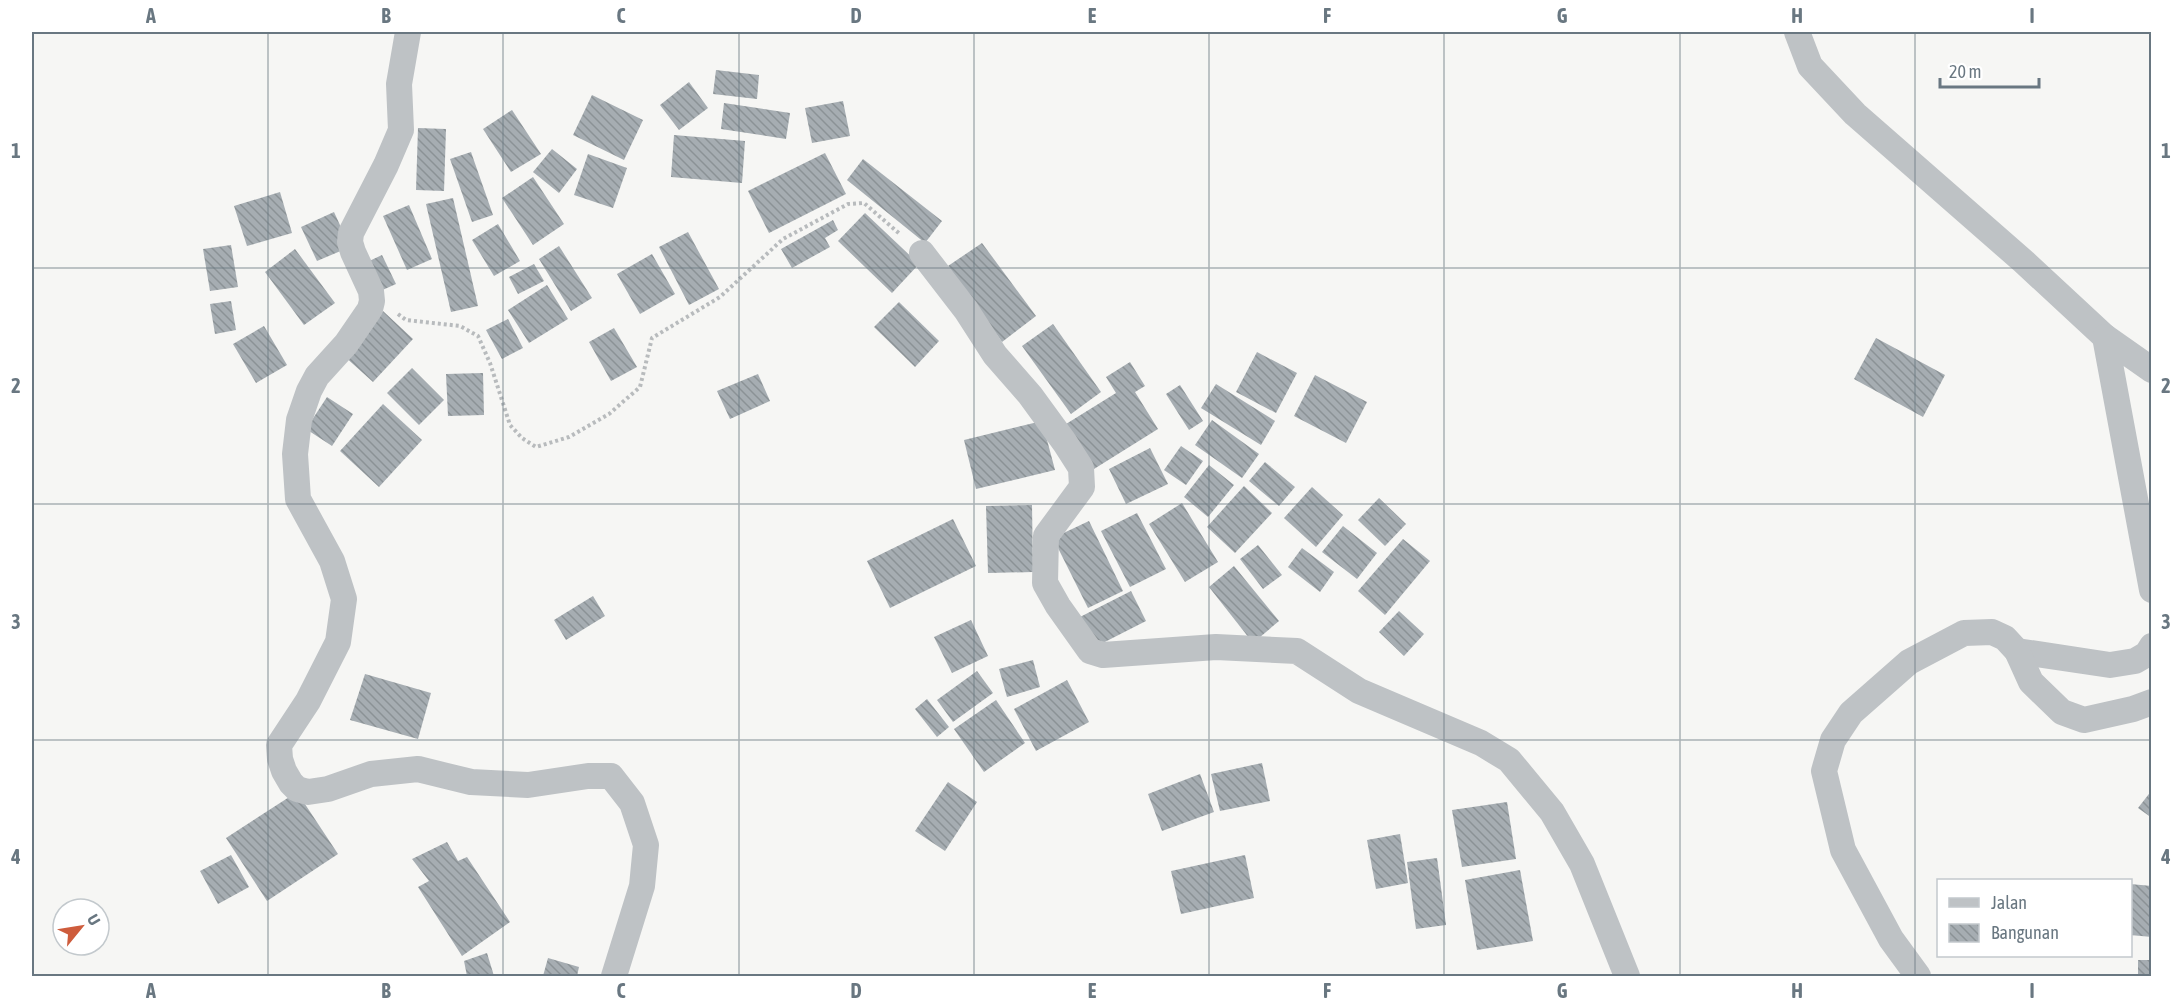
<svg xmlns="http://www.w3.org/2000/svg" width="2183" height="1008" viewBox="0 0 2183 1008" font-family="'Asap Condensed',sans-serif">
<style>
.building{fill:url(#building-back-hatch)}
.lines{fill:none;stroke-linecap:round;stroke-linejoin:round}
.path{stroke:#b8bbbd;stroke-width:4;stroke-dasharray:3 3;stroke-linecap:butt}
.minor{stroke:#bec2c5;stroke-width:26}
.grid{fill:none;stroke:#697781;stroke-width:1.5;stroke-opacity:0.55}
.neatline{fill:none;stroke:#697781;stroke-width:2}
.grid-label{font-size:20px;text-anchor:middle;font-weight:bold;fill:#697781}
</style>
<defs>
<pattern id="building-back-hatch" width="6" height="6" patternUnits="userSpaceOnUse" patternTransform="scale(1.5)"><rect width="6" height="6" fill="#a6adb2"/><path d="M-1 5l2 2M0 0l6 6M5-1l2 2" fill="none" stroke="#8b9296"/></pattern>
</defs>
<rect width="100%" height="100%" fill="#f6f6f4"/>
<!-- building -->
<g class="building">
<path d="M 716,70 L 759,75 L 757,99 L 713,94 Z"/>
<path d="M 689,82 L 708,108 L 679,130 L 660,105 Z"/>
<path d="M 592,95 L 643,120 L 624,160 L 573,135 Z"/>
<path d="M 843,101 L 850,136 L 812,143 L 805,108 Z"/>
<path d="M 724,103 L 790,113 L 786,139 L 721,129 Z"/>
<path d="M 512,110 L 541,154 L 511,172 L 483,129 Z"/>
<path d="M 418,128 L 446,129 L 444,191 L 416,190 Z"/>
<path d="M 674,135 L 745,141 L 742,183 L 671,177 Z"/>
<path d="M 552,149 L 577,169 L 559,193 L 533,172 Z"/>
<path d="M 471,152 L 493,215 L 472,222 L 450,159 Z"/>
<path d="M 825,153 L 846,194 L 769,233 L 748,191 Z"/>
<path d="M 588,154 L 627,168 L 613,208 L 574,195 Z"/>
<path d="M 863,159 L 942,221 L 925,243 L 847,180 Z"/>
<path d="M 533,177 L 564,224 L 533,245 L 502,198 Z"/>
<path d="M 280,192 L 292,233 L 247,246 L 234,206 Z"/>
<path d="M 453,198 L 478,306 L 451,312 L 426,204 Z"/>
<path d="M 409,205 L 432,259 L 407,270 L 383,216 Z"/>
<path d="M 334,212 L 350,247 L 317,261 L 301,227 Z"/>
<path d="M 865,213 L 919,264 L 892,293 L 838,241 Z"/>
<path d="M 833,220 L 838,230 L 825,238 L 830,247 L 792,268 L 781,249 Z"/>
<path d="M 498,224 L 520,261 L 494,276 L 472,240 Z"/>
<path d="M 688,232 L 719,289 L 689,305 L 659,247 Z"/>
<path d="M 982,243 L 1036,316 L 1002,342 L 948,266 Z"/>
<path d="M 231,245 L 238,287 L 210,291 L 203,249 Z"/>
<path d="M 559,246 L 592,298 L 571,311 L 539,259 Z"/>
<path d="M 295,249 L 335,303 L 304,325 L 265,272 Z"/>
<path d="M 652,254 L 675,294 L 640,314 L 617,274 Z"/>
<path d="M 382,255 L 396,284 L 378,292 L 365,263 Z"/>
<path d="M 534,264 L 544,281 L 518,294 L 509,277 Z"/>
<path d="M 547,285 L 568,319 L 529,343 L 508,310 Z"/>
<path d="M 231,301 L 236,330 L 215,334 L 210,304 Z"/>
<path d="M 899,302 L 939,341 L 915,367 L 874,327 Z"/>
<path d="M 383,311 L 413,339 L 373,382 L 343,355 Z"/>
<path d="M 508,319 L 523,348 L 502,359 L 486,330 Z"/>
<path d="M 1053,324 L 1101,392 L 1071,414 L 1022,346 Z"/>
<path d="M 264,326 L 287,365 L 256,383 L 233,344 Z"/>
<path d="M 614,328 L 637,367 L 611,381 L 589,342 Z"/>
<path d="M 1876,338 L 1945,375 L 1923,417 L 1854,379 Z"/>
<path d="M 1257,352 L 1297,373 L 1276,413 L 1236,392 Z"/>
<path d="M 1130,362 L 1145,386 L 1135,392 L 1158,429 L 1094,469 L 1066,424 L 1116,393 L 1106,377 Z"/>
<path d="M 412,368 L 444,400 L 419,425 L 387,393 Z"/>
<path d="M 483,373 L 484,415 L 448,416 L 446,374 Z"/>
<path d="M 758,374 L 770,401 L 730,419 L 717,391 Z"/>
<path d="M 1315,375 L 1367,402 L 1346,443 L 1294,416 Z"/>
<path d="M 1216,384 L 1275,421 L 1261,445 L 1201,408 Z"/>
<path d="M 1180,385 L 1203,421 L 1189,430 L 1166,394 Z"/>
<path d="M 327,397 L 353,414 L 332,446 L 306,429 Z"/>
<path d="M 383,404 L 422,440 L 379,487 L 340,451 Z"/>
<path d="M 1212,420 L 1259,454 L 1242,478 L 1195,445 Z"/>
<path d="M 1042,421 L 1055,470 L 976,489 L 964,440 Z"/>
<path d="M 1181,446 L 1203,461 L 1186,485 L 1164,470 Z"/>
<path d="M 1150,448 L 1168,484 L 1126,504 L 1109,469 Z"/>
<path d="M 1265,462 L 1295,487 L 1279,506 L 1249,481 Z"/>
<path d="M 1209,465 L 1234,485 L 1208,517 L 1184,497 Z"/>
<path d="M 1244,486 L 1272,513 L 1235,553 L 1207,527 Z"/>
<path d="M 1312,487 L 1343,515 L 1316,547 L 1284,518 Z"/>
<path d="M 1379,498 L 1406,524 L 1385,546 L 1358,520 Z"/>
<path d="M 1182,503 L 1218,562 L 1185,582 L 1149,524 Z"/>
<path d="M 1032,505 L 1033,572 L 988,573 L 986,506 Z"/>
<path d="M 1137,513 L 1166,569 L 1130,587 L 1101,531 Z"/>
<path d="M 953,519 L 976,566 L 890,608 L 867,561 Z"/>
<path d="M 1089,521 L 1123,591 L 1088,608 L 1053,538 Z"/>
<path d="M 1343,526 L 1377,553 L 1357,579 L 1322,552 Z"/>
<path d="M 1403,539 L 1430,561 L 1385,615 L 1358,591 Z"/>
<path d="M 1258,545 L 1282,575 L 1263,589 L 1240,559 Z"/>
<path d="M 1302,548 L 1334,572 L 1320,592 L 1288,567 Z"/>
<path d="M 1234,566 L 1279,621 L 1253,643 L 1209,587 Z"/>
<path d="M 1131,591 L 1146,621 L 1095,647 L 1080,617 Z"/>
<path d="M 593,596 L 605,616 L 566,640 L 554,620 Z"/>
<path d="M 1399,611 L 1424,634 L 1404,656 L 1379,632 Z"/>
<path d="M 971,620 L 988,656 L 952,673 L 934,637 Z"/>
<path d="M 1033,660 L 1040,687 L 1007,697 L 999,669 Z"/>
<path d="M 977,671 L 993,693 L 953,722 L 937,700 Z"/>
<path d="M 365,674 L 431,693 L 418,739 L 350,720 Z"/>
<path d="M 1067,680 L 1089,722 L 1036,751 L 1014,709 Z"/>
<path d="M 927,699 L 949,727 L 937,737 L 915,709 Z"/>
<path d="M 996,700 L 1025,743 L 984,772 L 954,729 Z"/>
<path d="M 1262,763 L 1270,801 L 1220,811 L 1211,774 Z"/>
<path d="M 1200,774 L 1214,812 L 1162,831 L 1148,794 Z"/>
<path d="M 948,782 L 977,802 L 945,851 L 915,831 Z"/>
<path d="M 2152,790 L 2152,818 L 2138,808 Z"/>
<path d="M 297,792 L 338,854 L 267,901 L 226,838 Z"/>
<path d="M 1507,802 L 1516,859 L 1462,867 L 1452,810 Z"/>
<path d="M 1400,834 L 1408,883 L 1376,889 L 1367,840 Z"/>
<path d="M 447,842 L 458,861 L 467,857 L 510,922 L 462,956 L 418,887 L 429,881 L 412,859 Z"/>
<path d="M 231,855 L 249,887 L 218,904 L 200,871 Z"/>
<path d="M 1245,855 L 1254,898 L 1181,914 L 1171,871 Z"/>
<path d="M 1437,858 L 1446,925 L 1416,929 L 1407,862 Z"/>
<path d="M 1520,870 L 1533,941 L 1477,950 L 1465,880 Z"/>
<path d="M 2130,884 L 2152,886 L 2152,937 L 2130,935 Z"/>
<path d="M 487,953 L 494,976 L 467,976 L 464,961 Z"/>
<path d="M 548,958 L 579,967 L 577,976 L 543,976 Z"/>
<rect x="2138" y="960" width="14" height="16"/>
</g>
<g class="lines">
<!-- path -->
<path class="path" d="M 398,314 L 406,320 L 460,326 L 478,336 L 490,363 L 510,425 L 522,438 L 536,447 L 569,437 L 609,414 L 640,387 L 652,338 L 720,297 L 783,239 L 848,204 L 864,203 L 901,235"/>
<!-- minor -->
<g class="minor">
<path d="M 408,32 L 399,84 L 401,130 L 386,165 L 351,233 L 350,242 L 353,252 L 371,291 L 372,301 L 370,309 L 346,344 L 317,376 L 309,391 L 299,420 L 295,454 L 298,499 L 332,561 L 344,599 L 338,642 L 308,701 L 279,745 L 280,759 L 284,771 L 291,783 L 297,789 L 308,792 L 328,789 L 371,774 L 418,769 L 471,782 L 528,785 L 588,776 L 611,776 L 632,803 L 646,845 L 642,886 L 614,976"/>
<path d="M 1797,32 L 1810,66 L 1855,114 L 2023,261 L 2105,337"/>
<path d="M 922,253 L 966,310 L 995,355 L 1030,395 L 1065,443 L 1081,468 L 1082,487 L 1046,536 L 1045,583 L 1058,606 L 1090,651 L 1103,655 L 1216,647 L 1297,651 L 1359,691 L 1481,743 L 1509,760 L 1552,812 L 1582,864 L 1627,976"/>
<path d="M 2152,370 L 2105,337 L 2152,590"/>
<path d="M 2017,651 L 2110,665 L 2135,661 L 2147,654 L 2152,646"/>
<path d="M 1918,976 L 1891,939 L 1843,850 L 1824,771 L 1833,740 L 1851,713 L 1909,662 L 1964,633 L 1992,632 L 2005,638 L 2017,651 L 2031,682 L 2062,712 L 2084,720 L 2133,709 L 2152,702"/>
</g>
</g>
<!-- grid -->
<path class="grid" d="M 268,32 L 268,976M 503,32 L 503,976M 739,32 L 739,976M 974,32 L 974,976M 1209,32 L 1209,976M 1444,32 L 1444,976M 1680,32 L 1680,976M 1915,32 L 1915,976M 32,268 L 2152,268M 32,504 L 2152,504M 32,740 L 2152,740"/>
<!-- border -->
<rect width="2183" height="1008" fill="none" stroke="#ffffff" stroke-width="66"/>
<!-- legend -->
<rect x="1937" y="879" width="195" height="78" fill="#ffffff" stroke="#c3c9cd" stroke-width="1.5"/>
<rect x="1949" y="898" width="30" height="9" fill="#bec2c5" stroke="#c3c9cd" stroke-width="1.5"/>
<text x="1991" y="909" font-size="18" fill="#697781">Jalan</text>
<rect x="1949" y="924" width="30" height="18" fill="url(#building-back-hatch)" stroke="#c3c9cd" stroke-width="1.5"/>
<text x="1991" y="939" font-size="18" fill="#697781">Bangunan</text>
<!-- north arrow -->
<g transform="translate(81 927) rotate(60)"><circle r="28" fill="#ffffff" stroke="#c3c9cd" stroke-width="1.5"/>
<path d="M0-4.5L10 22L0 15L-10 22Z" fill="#ce5c3c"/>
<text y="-9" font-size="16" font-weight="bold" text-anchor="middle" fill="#697781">U</text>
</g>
<!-- scale -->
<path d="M1940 78v9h99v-9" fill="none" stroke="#697781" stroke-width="3"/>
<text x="1949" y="78" font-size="18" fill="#697781" stroke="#ffffff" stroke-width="4.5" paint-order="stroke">20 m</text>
<rect x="33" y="33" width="2117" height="942" class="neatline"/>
<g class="grid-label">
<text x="151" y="23">A</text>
<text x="386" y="23">B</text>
<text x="621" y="23">C</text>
<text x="856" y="23">D</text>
<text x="1092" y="23">E</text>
<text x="1327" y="23">F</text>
<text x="1562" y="23">G</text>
<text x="1797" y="23">H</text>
<text x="2032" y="23">I</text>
<text x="16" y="158">1</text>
<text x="2166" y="158">1</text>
<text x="16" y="393">2</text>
<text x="2166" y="393">2</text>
<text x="16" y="629">3</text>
<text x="2166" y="629">3</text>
<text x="16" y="864">4</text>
<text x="2166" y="864">4</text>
<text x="151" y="998">A</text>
<text x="386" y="998">B</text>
<text x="621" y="998">C</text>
<text x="856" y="998">D</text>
<text x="1092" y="998">E</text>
<text x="1327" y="998">F</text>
<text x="1562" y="998">G</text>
<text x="1797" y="998">H</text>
<text x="2032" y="998">I</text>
</g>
</svg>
